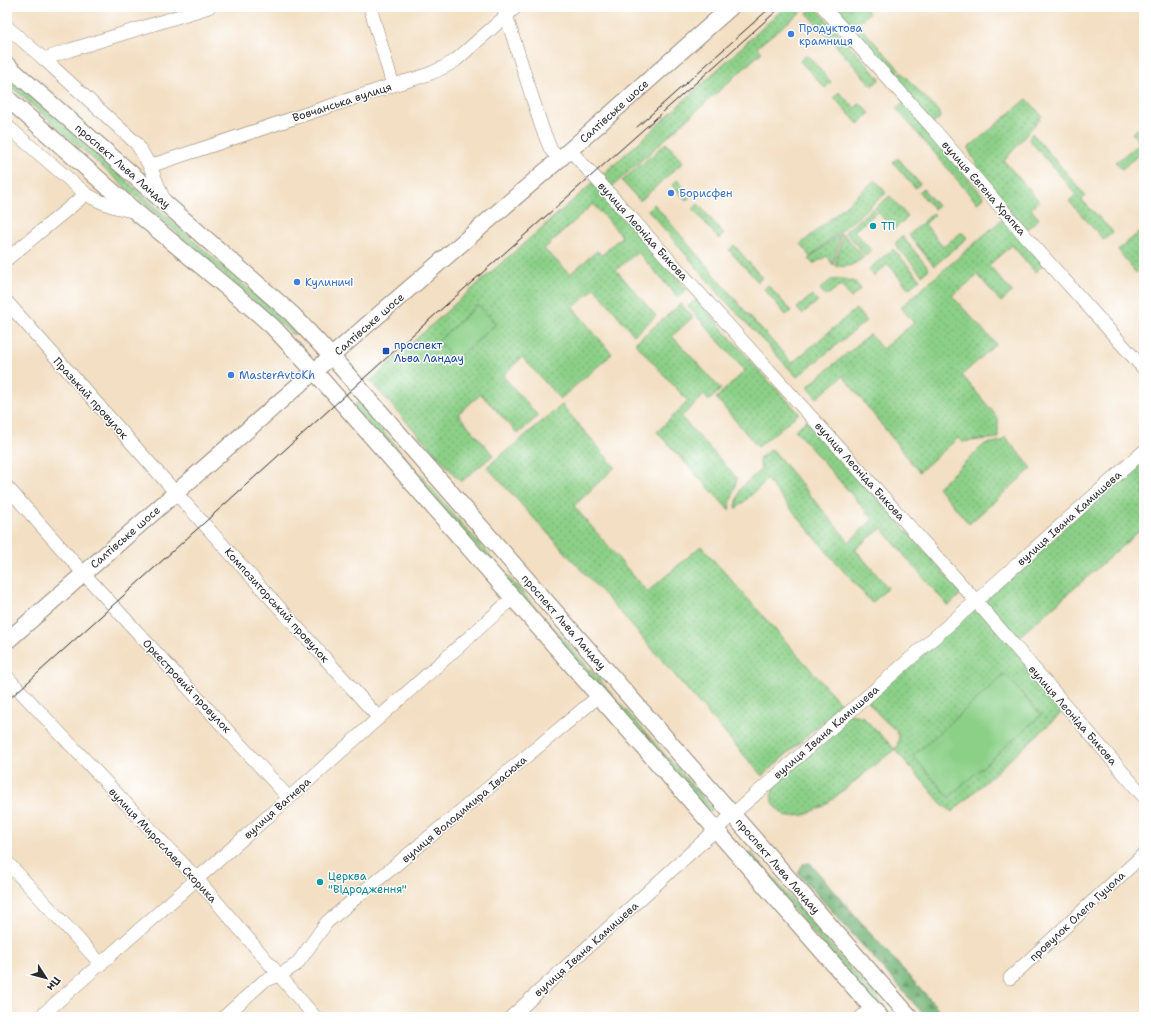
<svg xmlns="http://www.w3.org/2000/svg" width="1151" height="1024" viewBox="0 0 1151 1024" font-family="'Shantell Sans',sans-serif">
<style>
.green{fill:url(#green-dots);stroke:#5c7e5a;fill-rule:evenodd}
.forest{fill:url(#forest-firs);stroke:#4e6e50}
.pitch{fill:#8cd088;stroke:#5c7e5a}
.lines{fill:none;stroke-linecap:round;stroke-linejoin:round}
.minor-casing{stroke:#8f8577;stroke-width:14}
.major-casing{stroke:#8f8577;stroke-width:18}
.minor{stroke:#fff;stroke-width:13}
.major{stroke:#fff;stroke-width:16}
.tram{stroke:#2b2b2b;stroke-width:1}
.shop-dot{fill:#3f7fe0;stroke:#fff;stroke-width:1.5}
.culture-dot{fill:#0f9aa8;stroke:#fff;stroke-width:1.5}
.transit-dot{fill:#1a4fb4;stroke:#fff;stroke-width:1.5}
.labels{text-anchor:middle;stroke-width:3;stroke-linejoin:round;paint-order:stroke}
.shop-label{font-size:11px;fill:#366cbe;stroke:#fff;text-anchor:start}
.street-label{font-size:11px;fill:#2b2b2b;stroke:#fff}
.culture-label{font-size:11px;fill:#0d838f;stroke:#fff;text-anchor:start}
.transit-label{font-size:11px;fill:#164399;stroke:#fff;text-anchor:start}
</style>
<defs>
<pattern id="green-dots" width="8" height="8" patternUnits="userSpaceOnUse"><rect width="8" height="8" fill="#8cd088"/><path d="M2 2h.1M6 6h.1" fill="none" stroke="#73a96f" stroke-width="1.8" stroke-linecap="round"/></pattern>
<pattern id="forest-firs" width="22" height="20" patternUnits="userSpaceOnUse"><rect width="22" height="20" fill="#71b274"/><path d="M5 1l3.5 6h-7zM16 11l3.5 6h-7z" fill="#5d915f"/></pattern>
</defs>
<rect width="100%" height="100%" fill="#fff"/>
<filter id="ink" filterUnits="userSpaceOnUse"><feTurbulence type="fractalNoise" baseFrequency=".025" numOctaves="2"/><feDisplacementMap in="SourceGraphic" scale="8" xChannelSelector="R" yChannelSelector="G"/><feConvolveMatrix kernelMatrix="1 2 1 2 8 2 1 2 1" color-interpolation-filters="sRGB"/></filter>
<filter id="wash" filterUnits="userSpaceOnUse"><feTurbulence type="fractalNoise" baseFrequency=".012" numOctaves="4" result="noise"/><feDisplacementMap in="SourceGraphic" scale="16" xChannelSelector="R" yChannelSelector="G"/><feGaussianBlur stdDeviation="0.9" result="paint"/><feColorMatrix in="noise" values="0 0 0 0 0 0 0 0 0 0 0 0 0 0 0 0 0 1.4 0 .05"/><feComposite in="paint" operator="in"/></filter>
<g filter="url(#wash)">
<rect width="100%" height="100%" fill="#f3dfc3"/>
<!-- green -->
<g class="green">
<path d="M 785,7 L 807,7 L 757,47 L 762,52 L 604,194 L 687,289 L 678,298 L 638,252 L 616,270 L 656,316 L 634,335 L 595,288 L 573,308 L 612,354 L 560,399 L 522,357 L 503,376 L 538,416 L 518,434 L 481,394 L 458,414 L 493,455 L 461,482 L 370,381 L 457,302 L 636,145 ZM 593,204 L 622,236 L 602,255 L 597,251 L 570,274 L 544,249 Z"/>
<path d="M 815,7 L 880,79 L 872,86 L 807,13 Z"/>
<path d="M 826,7 L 864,7 L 869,13 L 849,32 Z"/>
<path d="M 862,29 L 900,70 L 890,79 L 852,38 Z"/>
<path d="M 807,55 L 831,82 L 825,88 L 800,61 Z"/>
<path d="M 901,72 L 939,112 L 941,117 L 931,125 L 893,81 Z"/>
<path d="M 7,75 L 296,331 L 293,335 L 7,83 Z"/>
<path d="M 839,92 L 855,108 L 860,103 L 870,113 L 858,124 L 834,97 Z"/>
<path d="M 1027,99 L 1042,116 L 1004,161 L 1039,201 L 1031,209 L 1039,219 L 1026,230 L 975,171 L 977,165 L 968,148 Z"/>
<path d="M 904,103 L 984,197 L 977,203 L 896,108 Z"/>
<path d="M 1137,129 L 1144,136 L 1144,150 L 1122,169 L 1116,162 L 1140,143 L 1132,133 Z"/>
<path d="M 1032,133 L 1086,196 L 1082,200 L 1113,232 L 1104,240 L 1069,201 L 1076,194 L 1029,139 Z"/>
<path d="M 666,143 L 683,162 L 640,201 L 622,181 Z"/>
<path d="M 898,158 L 920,184 L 915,188 L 893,162 Z"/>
<path d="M 677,180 L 691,196 L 686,200 L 672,185 Z"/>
<path d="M 875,180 L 886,193 L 810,257 L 801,244 Z"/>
<path d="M 923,189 L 938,206 L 934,209 L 919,192 Z"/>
<path d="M 890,196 L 908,217 L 893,230 L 875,208 Z"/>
<path d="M 654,204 L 752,319 L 792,363 L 856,309 L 866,321 L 797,377 L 722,297 L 648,210 Z"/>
<path d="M 698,204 L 724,234 L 719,239 L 693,209 Z"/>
<path d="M 873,208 L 876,213 L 854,231 L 871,250 L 866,256 L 845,232 Z"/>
<path d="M 933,213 L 935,215 L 925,224 L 943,247 L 962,232 L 967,238 L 934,266 L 909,235 Z"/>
<path d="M 1005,217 L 1045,263 L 1035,272 L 1012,245 L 989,265 L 1012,292 L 1001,302 L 978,275 L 952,296 L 996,344 L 962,375 L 998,418 L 998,438 L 962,442 L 958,438 L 919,472 L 843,376 L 817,398 L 807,387 L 870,334 L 882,349 L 914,323 L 901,307 Z"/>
<path d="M 1144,228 L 1144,266 L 1136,273 L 1118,250 Z"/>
<path d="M 841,233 L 833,265 L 827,256 L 813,264 L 809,259 Z"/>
<path d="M 843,234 L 864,257 C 853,266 849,267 835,266 Z"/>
<path d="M 902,236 L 929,269 L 922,275 L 895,244 Z"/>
<path d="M 734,245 L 762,278 L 758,282 L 729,250 Z"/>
<path d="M 893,249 L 920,279 L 909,289 L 888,264 L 874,276 L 869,269 Z"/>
<path d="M 843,279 L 855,282 L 861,289 L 851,298 L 841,285 L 826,296 L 820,289 L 831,280 Z"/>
<path d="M 768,285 L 791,311 L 786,315 L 764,289 Z"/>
<path d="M 812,295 L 818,301 L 802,314 L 797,308 Z"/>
<path d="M 697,299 L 753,364 L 799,413 L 758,447 L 716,398 L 745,371 L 688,306 Z"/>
<path d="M 681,304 L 693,317 L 672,336 L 721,389 L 709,401 L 704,395 L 681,417 L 737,478 L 729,510 L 657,432 L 688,401 L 635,343 Z"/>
<path d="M 358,402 L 454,515 L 713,809 L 709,813 L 353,406 Z"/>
<path d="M 562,405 L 615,467 L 574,506 L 647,592 L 701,546 L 842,705 L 762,776 L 621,613 L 487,467 Z"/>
<path d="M 807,420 L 962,593 L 948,606 L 908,560 L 882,528 L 855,549 L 888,588 L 872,603 L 832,558 L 767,480 L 735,510 L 740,489 L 761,469 L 759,458 L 772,449 L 849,542 L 873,519 L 795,430 Z"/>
<path d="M 1005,437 L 1032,468 L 969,524 L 938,487 L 985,444 L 1002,441 Z"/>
<path d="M 1144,451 L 1144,527 L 1012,643 L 1067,708 L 952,812 L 941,803 L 895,749 L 824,806 L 805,815 L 786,817 L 775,806 L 771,797 L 776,777 L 847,714 L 862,716 L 895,749 L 897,747 L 899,737 L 897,732 L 880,716 L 865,698 Z"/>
<path d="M 751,852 L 837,953 L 894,1017 L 886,1017 L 747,856 Z"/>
</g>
<!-- forest -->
<path class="forest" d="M 810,863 L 881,945 L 946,1017 L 926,1017 L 798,873 L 803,864 Z"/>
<!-- pitch -->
<g class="pitch">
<path d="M 478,305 L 496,324 L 455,360 L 438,341 Z"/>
<path d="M 1005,674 L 1041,715 L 949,797 L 913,756 Z"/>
</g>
</g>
<g filter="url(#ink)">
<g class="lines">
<defs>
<g id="minor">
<path d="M 370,7 L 393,85"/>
<path d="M 823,7 L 931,126 L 1026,237 L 1144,369"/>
<path d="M 504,9 L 542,128 L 551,150 L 560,160"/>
<path d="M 7,27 L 44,59 L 136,143 C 150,163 156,181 165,202"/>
<path d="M 44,59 L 70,50 L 209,7"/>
<path d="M 7,126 L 86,194 C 102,204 118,208 136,212"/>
<path d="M 570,150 L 852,462 L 976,601 L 1144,797"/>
<path d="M 150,166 L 393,85 C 417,78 435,74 456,60 L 516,7"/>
<path d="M 7,259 L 86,194"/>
<path d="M 7,302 L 176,493 L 378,717"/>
<path d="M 7,487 L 86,576 L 289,798"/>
<path d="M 7,677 L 197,879 L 315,1017"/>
<path d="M 7,862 L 101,964"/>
<path d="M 1010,978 L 1144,854"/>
<path d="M 40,1017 L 289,798 L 513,598"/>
<path d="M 224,1017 L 264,981 L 280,975 L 297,964 L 327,922 L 599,696"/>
<path d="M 511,1017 L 733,814 L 976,601 L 1144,451"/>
<path d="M 861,1017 L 872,1008"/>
</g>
<g id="major">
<path d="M 7,65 L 292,314 L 332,357 L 910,1017"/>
<path d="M 7,98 L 136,212 L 254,310 L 273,327 L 315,372 L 880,1017"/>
<path d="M 7,641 L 367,325 L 570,150 L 731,7"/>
</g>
</defs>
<!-- minor casing -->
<use href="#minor" class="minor-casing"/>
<!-- major casing -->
<use href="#major" class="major-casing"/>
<!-- minor -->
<use href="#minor" class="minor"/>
<!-- major -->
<use href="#major" class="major"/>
<!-- tram -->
<g class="tram">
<path d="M 637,127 L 771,7"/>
<path d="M 7,701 L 382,362 L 781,7"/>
</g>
</g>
</g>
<!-- markers -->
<g class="shop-dot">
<circle cx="791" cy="34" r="4"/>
<circle cx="671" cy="193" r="4"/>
<circle cx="297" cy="282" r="4"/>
<circle cx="231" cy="375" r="4"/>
</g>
<g class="culture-dot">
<circle cx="873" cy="226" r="4"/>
<circle cx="320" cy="882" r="4"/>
</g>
<rect class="transit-dot" x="382" y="347" width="8" height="8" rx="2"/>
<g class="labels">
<!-- shop labels -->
<g class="shop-label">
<text x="799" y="32">Продуктова<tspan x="799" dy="13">крамниця</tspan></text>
<text x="679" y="197">Борисфен</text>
<text x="305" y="286">Кулиничі</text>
<text x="239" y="379">MasterAvtoKh</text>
</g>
<!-- street labels -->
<g class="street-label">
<text transform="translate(342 102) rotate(-18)" y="4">Вовчанська вулиця</text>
<text transform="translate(614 111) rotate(-42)" y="4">Салтівське шосе</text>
<text transform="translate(123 166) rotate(41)" y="4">проспект Льва Ландау</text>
<text transform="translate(984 188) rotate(49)" y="4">вулиця Євгена Храпка</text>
<text transform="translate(643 231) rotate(48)" y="4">вулиця Леоніда Бикова</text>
<text transform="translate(369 324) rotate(-41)" y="4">Салтівське шосе</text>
<text transform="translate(91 398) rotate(48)" y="4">Празький провулок</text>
<text transform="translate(860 471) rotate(48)" y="4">вулиця Леоніда Бикова</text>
<text transform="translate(1069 518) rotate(-42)" y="4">вулиця Івана Камишева</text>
<text transform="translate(125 537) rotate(-41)" y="4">Салтівське шосе</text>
<text transform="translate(277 605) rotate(48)" y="4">Композиторський провулок</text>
<text transform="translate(564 622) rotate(49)" y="4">проспект Льва Ландау</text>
<text transform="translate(187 686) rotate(47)" y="4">Оркестровий провулок</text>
<text transform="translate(1073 715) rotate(49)" y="4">вулиця Леоніда Бикова</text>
<text transform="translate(826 732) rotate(-41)" y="4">вулиця Івана Камишева</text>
<text transform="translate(277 808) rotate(-42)" y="4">вулиця Вагнера</text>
<text transform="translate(464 809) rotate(-40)" y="4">вулиця Володимира Івасюка</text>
<text transform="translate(163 845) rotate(47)" y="4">вулиця Мирослава Скорика</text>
<text transform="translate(778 866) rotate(49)" y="4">проспект Льва Ландау</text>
<text transform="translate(1077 916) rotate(-43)" y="4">провулок Олега Гуцола</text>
<text transform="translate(586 949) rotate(-42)" y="4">вулиця Івана Камишева</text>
</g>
<!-- culture labels -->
<g class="culture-label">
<text x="881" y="230">ТП</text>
<text x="328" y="880">Церква<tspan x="328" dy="13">"Відродження"</tspan></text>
</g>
<!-- transit labels -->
<g class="transit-label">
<text x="394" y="349">проспект<tspan x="394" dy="13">Льва Ландау</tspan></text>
</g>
</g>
<!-- margin -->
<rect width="1151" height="1024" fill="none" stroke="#fff" stroke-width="24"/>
<!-- north arrow -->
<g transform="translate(46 978) rotate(126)" stroke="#ffffff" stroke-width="3" paint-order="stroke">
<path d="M0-3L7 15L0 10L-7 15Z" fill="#2b2b2b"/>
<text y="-6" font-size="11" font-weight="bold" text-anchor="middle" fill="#2b2b2b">Пн</text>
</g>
</svg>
